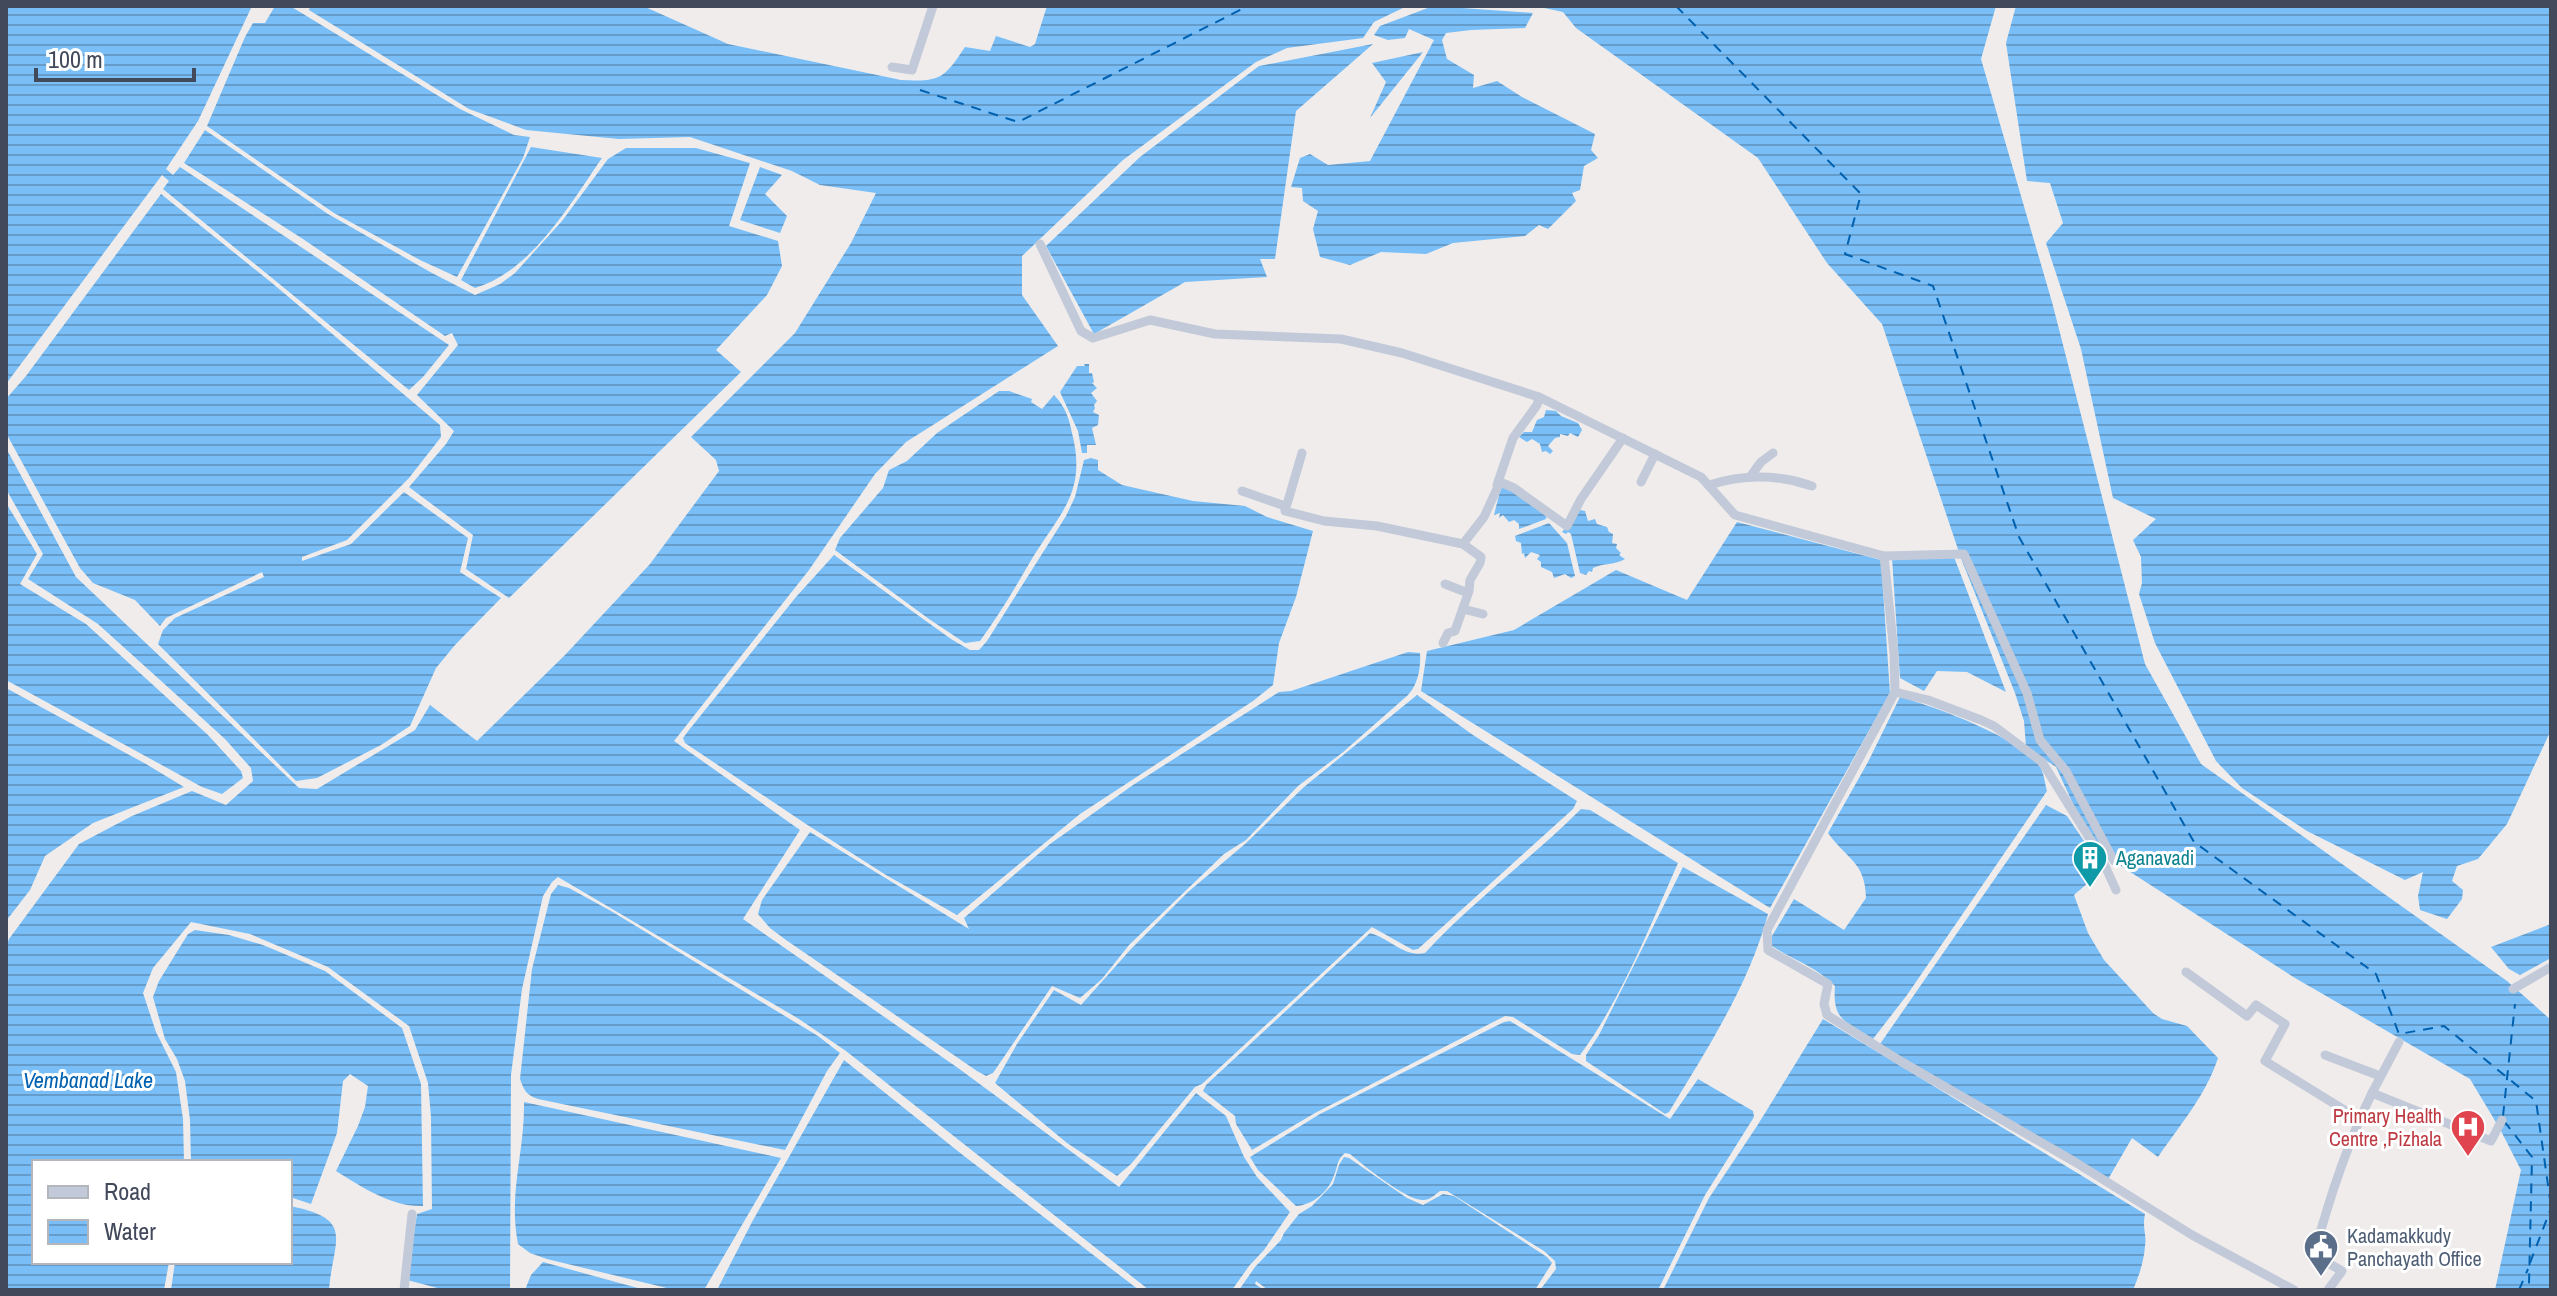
<svg xmlns="http://www.w3.org/2000/svg" width="2557" height="1296" viewBox="0 0 2557 1296" font-family="'Archivo Narrow',sans-serif">
<style>
.water{fill:url(#water-rules)}
.lines{fill:none;stroke-linecap:round;stroke-linejoin:round}
.ferry{stroke:#0061b0;stroke-width:2;stroke-dasharray:10 8;stroke-linecap:butt}
.minor{stroke:#c2c9d8;stroke-width:9}
.labels{text-anchor:middle;stroke-width:6;stroke-linejoin:round;paint-order:stroke}
.culture-label{font-size:20px;fill:#0d838f;stroke:#fff;text-anchor:start}
.health-label{font-size:20px;fill:#be3a42;stroke:#fff;text-anchor:end}
.service-label{font-size:20px;fill:#4e5e75;stroke:#fff;text-anchor:start}
.water-label{font-size:22px;font-style:italic;fill:#0061b0;stroke:#fff}
</style>
<defs>
<pattern id="water-rules" width="6" height="5" patternUnits="userSpaceOnUse" patternTransform="scale(2)"><rect width="6" height="5" fill="#79bef6"/><path d="M0 2.5h6" fill="none" stroke="#659cca"/></pattern>
</defs>
<rect width="100%" height="100%" fill="#efeceb"/>
<!-- water -->
<g class="water">
<path d="M 6,6 L 252,6 L 198,121 L 166,169 L 173,175 L 180,167 L 449,345 L 423,377 L 409,390 L 163,189 L 169,181 L 162,175 L 6,384 Z"/>
<path d="M 275,6 L 290,6 L 460,109 L 514,135 L 530,137 L 523,158 L 457,277 L 420,260 L 334,213 L 207,126 L 245,37 L 253,23 L 265,23 Z"/>
<path d="M 310,6 L 643,6 L 728,44 L 901,80 C 940,82 944,79 965,47 L 990,51 L 996,36 L 1030,47 L 1035,44 L 1047,6 L 1407,6 L 1374,22 L 1363,38 L 1287,48 L 1256,62 L 1123,160 L 1022,256 L 1022,295 L 1058,346 L 906,442 L 875,474 L 809,570 L 674,741 L 800,830 L 743,919 L 958,1068 L 1119,1187 L 1196,1093 L 1226,1116 L 1244,1157 L 1257,1177 L 1290,1212 L 1264,1250 L 1249,1266 L 1232,1290 L 1149,1290 L 846,1051 L 799,1019 L 558,877 L 552,882 L 543,896 L 522,989 L 511,1075 L 510,1290 L 445,1290 L 407,1280 L 417,1214 L 432,1209 L 431,1117 L 428,1083 L 409,1026 L 328,967 L 250,934 L 191,922 L 153,968 L 143,993 L 156,1032 L 176,1072 L 183,1119 L 184,1162 L 34,1162 L 34,1262 L 169,1262 L 164,1290 L 6,1290 L 6,948 L 9,939 L 79,844 L 132,816 L 192,791 L 226,805 L 253,781 L 251,768 L 225,739 L 180,698 L 98,624 L 28,579 L 43,554 L 6,489 L 6,448 L 76,577 L 299,788 L 317,789 L 415,730 L 430,705 L 477,741 L 565,655 L 650,564 L 719,471 L 716,460 L 691,437 L 795,333 L 851,243 L 876,193 L 820,185 L 792,171 L 690,137 L 619,139 L 526,130 L 469,109 L 309,10 Z"/>
<path d="M 1433,6 L 1533,13 L 1525,28 L 1471,30 L 1446,33 L 1442,40 L 1447,59 L 1474,75 L 1473,88 L 1497,81 L 1522,97 L 1595,134 L 1591,150 L 1598,158 L 1584,166 L 1580,190 L 1572,193 L 1576,201 L 1548,229 L 1539,225 L 1525,236 L 1453,243 L 1426,254 L 1381,252 L 1350,265 L 1320,257 L 1313,229 L 1318,211 L 1303,201 L 1302,188 L 1291,187 L 1300,158 L 1310,154 L 1328,165 L 1370,161 L 1434,40 L 1409,29 L 1405,38 L 1388,40 L 1374,35 L 1380,26 Z"/>
<path d="M 1535,6 L 1996,6 L 1981,59 L 2052,302 L 2145,664 L 2201,764 L 2507,981 L 2551,1020 L 2551,1290 L 2495,1290 L 2521,1170 L 2500,1129 L 2470,1079 L 2295,978 L 2107,857 L 2081,821 L 2056,767 L 2026,747 L 2024,721 L 2015,693 L 1962,561 L 1882,324 L 1827,263 L 1758,158 L 1576,28 L 1563,12 Z"/>
<path d="M 2016,6 L 2551,6 L 2551,730 L 2507,824 L 2478,859 L 2457,866 L 2452,881 L 2463,890 L 2462,899 L 2447,919 L 2420,910 L 2418,896 L 2423,872 L 2405,880 L 2307,831 L 2242,788 L 2216,761 L 2155,643 L 2139,594 L 2142,583 L 2141,557 L 2133,540 L 2156,519 L 2113,498 L 2081,349 L 2046,243 L 2063,223 L 2050,183 L 2027,181 L 2006,43 Z"/>
<path d="M 1373,44 L 1296,111 L 1275,259 L 1260,259 L 1267,277 L 1185,282 L 1094,334 L 1046,246 L 1140,157 L 1259,66 Z"/>
<path d="M 1423,52 L 1370,118 L 1386,82 L 1372,63 Z"/>
<path d="M 205,130 L 328,214 L 432,273 L 475,295 L 500,284 L 515,273 L 562,221 L 608,159 L 626,148 L 696,148 L 750,163 L 729,226 L 778,241 L 782,266 L 767,295 L 716,350 L 741,372 L 509,598 L 466,569 L 473,535 L 409,487 L 446,444 L 454,431 L 417,395 L 458,345 L 452,333 L 445,336 L 303,239 L 184,163 Z"/>
<path d="M 531,147 L 602,158 C 570,204 532,271 475,288 L 461,280 Z"/>
<path d="M 760,167 L 782,175 L 765,194 L 787,216 L 780,233 L 740,220 Z"/>
<path d="M 161,194 L 272,283 L 440,425 L 441,437 L 409,478 L 347,540 L 302,557 L 302,561 L 351,544 L 404,492 L 468,538 L 460,572 L 501,598 L 455,645 L 436,668 L 410,726 L 381,745 L 317,778 L 296,781 L 158,644 L 163,630 L 175,618 L 264,577 L 262,572 L 166,618 L 160,626 L 135,600 L 93,583 L 80,568 L 6,433 L 6,399 L 26,376 Z"/>
<path d="M 1084,364 L 1089,364 L 1089,373 L 1092,373 L 1094,382 L 1092,383 L 1097,388 L 1091,393 L 1097,401 L 1094,405 L 1095,408 L 1093,412 L 1099,415 L 1098,425 L 1092,428 L 1096,445 L 1087,445 L 1087,453 L 1082,453 L 1078,431 L 1060,392 L 1077,366 L 1085,366 Z"/>
<path d="M 999,391 L 1009,391 L 1032,399 L 1031,402 L 1042,409 L 1054,395 C 1065,406 1069,418 1072,433 C 1087,491 1061,512 1033,557 C 1016,586 1000,614 980,641 L 965,643 L 929,619 L 835,550 L 840,538 L 883,488 L 889,470 L 907,461 L 937,433 Z"/>
<path d="M 1546,410 L 1556,411 L 1561,416 L 1578,423 L 1582,430 L 1578,437 L 1570,433 L 1568,436 L 1560,434 L 1560,437 L 1555,438 L 1548,446 L 1553,451 L 1550,454 L 1546,451 L 1542,452 L 1540,444 L 1532,439 L 1527,442 L 1519,437 L 1524,432 L 1532,432 L 1537,420 L 1544,417 Z"/>
<path d="M 1091,458 L 1098,460 L 1098,470 L 1122,485 L 1193,501 L 1245,506 L 1267,517 L 1313,531 L 1296,597 L 1279,643 L 1273,685 L 1253,701 L 1080,814 L 957,915 L 886,875 L 806,824 L 685,743 L 683,738 L 689,730 L 796,597 L 834,555 L 951,639 L 970,650 L 979,650 L 987,641 L 1066,516 L 1075,497 L 1084,460 Z"/>
<path d="M 1501,487 L 1508,487 L 1547,512 L 1546,519 L 1519,529 L 1519,524 L 1514,520 L 1509,522 L 1503,515 L 1499,518 L 1500,513 L 1494,515 Z"/>
<path d="M 6,503 L 37,554 L 20,584 L 86,624 L 208,735 L 241,771 L 243,778 L 222,794 L 202,787 L 6,680 Z"/>
<path d="M 1580,510 L 1585,511 L 1588,521 L 1595,519 L 1597,524 L 1607,527 L 1609,532 L 1613,534 L 1612,543 L 1617,544 L 1616,548 L 1621,553 L 1619,555 L 1625,559 C 1615,565 1603,563 1593,568 L 1592,572 L 1589,571 L 1586,575 L 1580,573 L 1571,534 L 1568,532 L 1566,534 L 1562,532 Z"/>
<path d="M 1737,522 L 1881,560 L 1890,693 L 1770,908 L 1421,691 L 1427,651 L 1514,630 L 1616,570 L 1687,600 Z"/>
<path d="M 1549,523 L 1567,543 L 1575,576 L 1571,578 L 1565,574 L 1554,578 L 1552,572 L 1541,567 L 1541,562 L 1537,559 L 1540,555 L 1531,552 L 1525,558 L 1524,553 L 1522,554 L 1521,543 L 1516,541 L 1515,536 Z"/>
<path d="M 1954,557 L 2006,692 L 1967,672 L 1937,671 L 1924,691 L 1900,678 L 1892,558 Z"/>
<path d="M 1408,652 L 1420,653 C 1421,668 1418,684 1408,695 L 1342,753 L 1298,786 L 1246,840 L 1224,854 L 1129,945 L 1102,979 L 1080,998 L 1052,986 L 993,1073 L 986,1076 L 977,1071 L 786,940 L 770,928 L 758,914 L 762,900 L 810,832 L 969,929 L 964,918 L 1050,844 L 1133,785 L 1279,692 L 1291,691 Z"/>
<path d="M 6,688 L 146,764 L 184,787 L 93,823 L 45,856 L 30,890 L 6,921 Z"/>
<path d="M 1417,695 L 1473,735 L 1577,801 L 1573,809 L 1418,949 L 1413,950 L 1372,927 L 1202,1084 L 1195,1087 L 1131,1164 L 1117,1176 L 1067,1143 L 995,1083 L 1017,1044 L 1054,990 L 1081,1005 L 1131,949 L 1188,892 L 1245,844 L 1304,787 Z"/>
<path d="M 1900,697 C 1933,706 2022,738 2040,767 C 2044,773 2045,784 2047,791 L 1907,995 L 1873,1039 C 1847,1021 1832,1022 1835,986 C 1817,967 1793,960 1772,946 L 1772,936 L 1794,899 L 1844,930 L 1866,898 C 1865,861 1847,860 1828,833 L 1868,762 Z"/>
<path d="M 2046,805 L 2067,816 L 2097,860 C 2100,877 2086,884 2074,895 L 2088,933 L 2104,960 L 2153,1013 L 2162,1019 L 2187,1026 L 2218,1058 C 2206,1095 2180,1125 2158,1157 L 2132,1138 L 2107,1181 L 1880,1044 Z"/>
<path d="M 1581,809 L 1590,810 L 1678,863 C 1651,924 1620,1002 1580,1055 L 1572,1054 L 1513,1017 L 1505,1016 L 1315,1113 L 1252,1150 L 1236,1124 L 1235,1116 L 1203,1091 L 1206,1085 L 1370,933 C 1389,938 1405,958 1425,953 C 1473,901 1531,859 1581,809 Z"/>
<path d="M 1683,867 L 1768,914 C 1749,985 1707,1049 1669,1112 L 1665,1114 L 1586,1061 L 1586,1055 L 1599,1035 Z"/>
<path d="M 558,885 L 569,888 L 611,911 L 818,1036 L 840,1053 L 827,1071 L 785,1150 L 538,1099 C 526,1095 524,1090 520,1079 L 532,969 L 551,894 Z"/>
<path d="M 2551,924 L 2551,958 L 2520,975 L 2509,969 L 2491,947 Z"/>
<path d="M 195,930 L 229,935 L 263,945 L 325,971 L 402,1028 L 421,1084 L 423,1206 C 391,1207 362,1187 336,1171 L 358,1126 L 365,1107 L 368,1086 L 350,1074 L 343,1081 L 337,1133 L 311,1204 L 290,1197 L 290,1162 L 191,1162 L 190,1120 L 185,1081 L 177,1059 L 165,1039 L 153,997 L 159,981 L 188,934 Z"/>
<path d="M 1823,1019 L 2145,1214 C 2142,1229 2147,1234 2145,1246 C 2144,1261 2139,1276 2133,1290 L 1663,1290 L 1709,1198 L 1757,1126 Z"/>
<path d="M 1510,1021 L 1670,1119 L 1698,1079 L 1753,1111 L 1754,1117 L 1705,1195 L 1658,1290 L 1540,1290 L 1556,1269 L 1555,1261 L 1544,1251 L 1447,1191 L 1440,1191 C 1435,1195 1430,1200 1423,1200 C 1407,1201 1363,1165 1350,1154 L 1345,1153 C 1336,1160 1338,1168 1333,1178 C 1327,1193 1312,1205 1296,1206 L 1258,1170 L 1250,1157 L 1320,1114 L 1504,1022 Z"/>
<path d="M 844,1060 L 964,1156 L 1139,1290 L 717,1290 L 752,1222 Z"/>
<path d="M 524,1102 L 781,1158 L 704,1290 L 675,1290 L 547,1259 L 530,1253 L 518,1244 C 508,1193 525,1152 524,1102 Z"/>
<path d="M 1344,1157 L 1349,1158 L 1407,1198 L 1423,1205 L 1443,1194 L 1454,1196 L 1547,1257 L 1552,1263 L 1535,1290 L 1268,1290 L 1256,1281 L 1255,1284 L 1264,1290 L 1239,1290 L 1255,1267 L 1281,1240 L 1284,1233 L 1299,1214 L 1312,1206 L 1333,1184 L 1339,1165 Z"/>
<path d="M 290,1206 C 356,1219 333,1239 329,1290 L 171,1290 L 175,1262 L 290,1262 Z"/>
<path d="M 543,1262 L 645,1290 L 525,1290 L 531,1275 Z"/>
</g>
<g class="lines">
<!-- ferry -->
<g class="ferry">
<path d="M 1676,6 L 1861,194 L 1845,254 L 1933,286 L 2019,537 L 2194,842 L 2376,974 L 2399,1034 L 2444,1026 L 2536,1101 L 2551,1206"/>
<path d="M 920,90 L 1018,122 L 1248,6"/>
<path d="M 2503,1116 L 2515,1004"/>
<path d="M 2504,1121 L 2532,1157 L 2529,1284 L 2532,1290"/>
<path d="M 2530,1263 L 2551,1208"/>
<path d="M 2519,1290 L 2528,1269"/>
</g>
<!-- minor -->
<g class="minor">
<path d="M 892,67 L 912,70 L 933,6"/>
<path d="M 1040,244 L 1081,331 L 1093,338 L 1150,320 L 1215,334 L 1341,339 L 1402,353 L 1539,397 L 1701,477 L 1735,515 L 1884,556 L 1894,653 L 1895,692 L 1767,930 L 1768,950 L 1828,984 L 1824,1004 L 1827,1015 L 1902,1062 L 2075,1162 L 2192,1235 L 2294,1290"/>
<path d="M 1302,453 L 1285,511 L 1324,521 L 1377,526 L 1463,544 L 1484,517 L 1500,482 L 1514,488 L 1567,526 L 1581,499 L 1623,438"/>
<path d="M 1750,477 L 1761,462 L 1773,453"/>
<path d="M 1641,482 L 1655,454"/>
<path d="M 1497,485 L 1513,438 L 1537,405 L 1539,397"/>
<path d="M 1709,485 C 1743,474 1777,474 1812,486"/>
<path d="M 1242,491 L 1285,506"/>
<path d="M 1884,556 L 1964,554 L 2027,693 L 2040,740 L 2066,771 L 2114,861"/>
<path d="M 1445,584 L 1468,593"/>
<path d="M 1463,609 L 1483,614"/>
<path d="M 1443,643 L 1448,633 L 1455,631 L 1456,628 L 1469,591 L 1470,580 L 1480,563 L 1481,557 L 1463,544"/>
<path d="M 1895,692 L 1928,700 L 1981,720 L 1994,726 L 2042,762 L 2100,855 L 2116,890"/>
<path d="M 2186,972 L 2247,1016 L 2256,1005 L 2285,1024 L 2265,1061 L 2359,1119"/>
<path d="M 2513,989 L 2551,967"/>
<path d="M 2325,1055 L 2380,1076"/>
<path d="M 2372,1093 L 2399,1042"/>
<path d="M 404,1290 L 412,1214"/>
<path d="M 2328,1290 L 2342,1271 L 2314,1255 C 2329,1199 2347,1144 2372,1093 L 2491,1141 L 2502,1120"/>
</g>
</g>
<!-- icons -->
<defs>
<symbol id="building-pin" viewBox="-11 -11 22 30"><path d="M0 17L-7.5 6A9.5 9.5 0 1 1 7.5 6Z" fill="#0f9aa8" stroke="#fff"/><path d="M-4-6H4V6H1V3H-1V6H-4ZM-2.5-4.3h1.7v1.8h-1.7ZM.8-4.3h1.7v1.8H.8ZM-2.5-1h1.7V.8h-1.7ZM.8-1h1.7V.8H.8Z" fill="#fff"/></symbol>
<symbol id="hospital-pin" viewBox="-11 -11 22 30"><path d="M0 17L-7.5 6A9.5 9.5 0 1 1 7.5 6Z" fill="#e0444e" stroke="#fff"/><path d="M-5-5h3v3.5h4V-5h3V5h-3V1.5h-4V5h-3Z" fill="#fff"/></symbol>
<symbol id="civic-pin" viewBox="-11 -11 22 30"><path d="M0 17L-7.5 6A9.5 9.5 0 1 1 7.5 6Z" fill="#5c6f8a" stroke="#fff"/><path d="M-.6-6.5H3V-4.5H.6V-3L4-1V1h2V6H-6V1h2V-1L-.6-3ZM-1.2 2.5V6h2.4V2.5Z" fill="#fff"/></symbol>
</defs>
<g fill-rule="evenodd">
<use href="#building-pin" x="2070" y="838" width="40" height="54"/>
<use href="#hospital-pin" x="2448" y="1107" width="40" height="54"/>
<use href="#civic-pin" x="2301" y="1227" width="40" height="54"/>
</g>
<g class="labels">
<!-- culture labels -->
<g class="culture-label">
<text x="2116" y="865">Aganavadi</text>
</g>
<!-- health labels -->
<g class="health-label">
<text x="2442" y="1123">Primary Health<tspan x="2442" dy="23">Centre ,Pizhala</tspan></text>
</g>
<!-- service labels -->
<g class="service-label">
<text x="2347" y="1243">Kadamakkudy<tspan x="2347" dy="23">Panchayath Office</tspan></text>
</g>
<!-- water labels -->
<g class="water-label">
<text x="88" y="1088">Vembanad Lake</text>
</g>
</g>
<!-- border -->
<rect width="2557" height="1296" fill="none" stroke="#42495b" stroke-width="16"/>
<!-- legend -->
<rect x="32" y="1160" width="260" height="104" fill="#ffffff" stroke="#b3b6bd" stroke-width="2"/>
<rect x="48" y="1186" width="40" height="12" fill="#c2c9d8" stroke="#b3b6bd" stroke-width="2"/>
<text x="104" y="1200" font-size="24" fill="#42495b">Road</text>
<rect x="48" y="1220" width="40" height="24" fill="url(#water-rules)" stroke="#b3b6bd" stroke-width="2"/>
<text x="104" y="1240" font-size="24" fill="#42495b">Water</text>
<!-- scale -->
<path d="M36 68v12h158v-12" fill="none" stroke="#42495b" stroke-width="4"/>
<text x="48" y="68" font-size="24" fill="#42495b" stroke="#ffffff" stroke-width="6" paint-order="stroke">100 m</text>
</svg>
